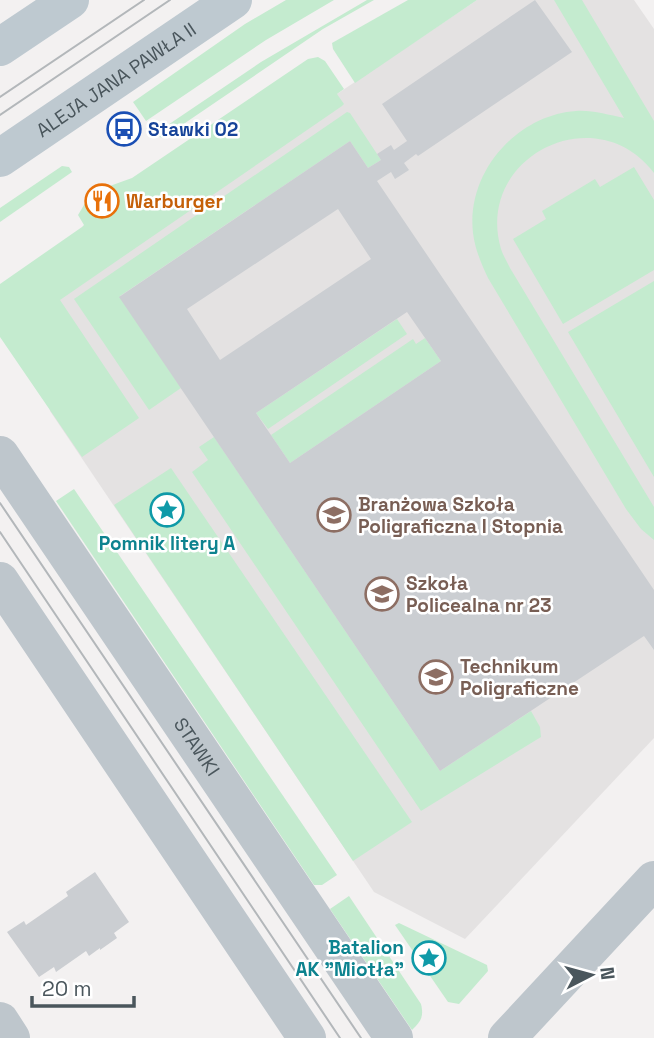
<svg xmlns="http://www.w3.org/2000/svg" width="654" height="1038" viewBox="0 0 654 1038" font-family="'Space Grotesk',sans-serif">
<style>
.education{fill:#e4e2e2}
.green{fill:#c4ebcf}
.building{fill:#cbced2;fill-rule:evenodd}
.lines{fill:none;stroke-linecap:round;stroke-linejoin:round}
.minor{stroke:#bec6cc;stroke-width:38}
.tertiary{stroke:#bec6cc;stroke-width:38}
.secondary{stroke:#bec9d0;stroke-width:38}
.tram{stroke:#b3b7ba;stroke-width:2}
.labels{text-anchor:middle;stroke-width:5;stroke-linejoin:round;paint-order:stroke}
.street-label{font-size:19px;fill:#4a565c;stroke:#fff}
.transit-label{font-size:19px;font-weight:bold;fill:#164399;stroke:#fff;text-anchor:start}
.food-label{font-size:19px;font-weight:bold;fill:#c56008;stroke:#fff;text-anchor:start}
.education-label{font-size:19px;font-weight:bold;fill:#785e54;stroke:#fff;text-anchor:start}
.culture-label{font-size:19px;font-weight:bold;fill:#0d838f;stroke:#fff}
</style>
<rect width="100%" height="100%" fill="#f3f1f1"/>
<!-- education -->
<path class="education" d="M 477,0 L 634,0 L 654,29 L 654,738 L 465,939 L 374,892 L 50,411 L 35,297 Z"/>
<!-- green -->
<g class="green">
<path d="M 286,0 L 334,0 L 266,40 L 146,121 L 133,102 L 245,24 Z"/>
<path d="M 367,0 L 374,0 L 323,29 L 163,138 L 153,135 L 261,62 Z"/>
<path d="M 408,0 L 477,0 L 355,83 L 333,49 L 332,43 Z"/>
<path d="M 554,0 L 582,0 L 654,121 L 654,173 C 596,96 474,157 501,249 C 503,255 507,262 510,268 L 654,507 L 654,540 L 641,529 L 626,509 L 488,278 C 481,263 475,249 473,233 C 466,172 517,115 576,111 C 593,110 608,115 624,118 Z"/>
<path d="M 318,57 L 325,61 L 344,89 L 337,94 L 344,104 L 342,106 L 60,300 L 139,418 L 82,457 L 0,337 L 0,284 L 82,227 L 84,225 L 78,215 L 87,200 L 97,215 L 117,202 L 107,187 L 132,178 L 308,59 Z"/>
<path d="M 347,112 L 350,113 L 381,160 L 368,168 L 350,141 L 120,296 L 181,388 L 149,410 L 74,299 Z"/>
<path d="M 62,166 L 69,167 L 72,172 L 0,222 L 0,208 Z"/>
<path d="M 634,167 L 654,200 L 654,270 L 563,324 L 513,239 L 546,219 L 542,211 L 595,179 L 600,187 Z"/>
<path d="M 654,281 L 654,477 L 568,332 Z"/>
<path d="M 397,319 L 407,334 L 268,429 L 256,413 Z"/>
<path d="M 425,338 L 441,361 L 290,463 L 271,435 L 413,339 L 416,344 Z"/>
<path d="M 214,437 L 440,771 L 531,711 L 540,727 L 541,737 L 421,811 L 192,472 L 208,460 L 199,447 Z"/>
<path d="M 171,468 L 412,822 L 353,861 L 114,505 Z"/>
<path d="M 74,489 L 337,875 L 322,885 L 314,885 L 56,501 Z"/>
<path d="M 349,896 L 421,1004 C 424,1017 421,1021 412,1030 L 330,909 Z"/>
<path d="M 399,923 L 487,965 L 488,971 L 459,1004 L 448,1002 L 395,925 Z"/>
</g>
<!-- building -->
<g class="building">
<path d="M 535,0 L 572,52 L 418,156 L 416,154 L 404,163 L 409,170 L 395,179 L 391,172 L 377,181 L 654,590 L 654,650 L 644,636 L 440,771 L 119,297 L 350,141 L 368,168 L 381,160 L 377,154 L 391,145 L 394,150 L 407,141 L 382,104 ZM 338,209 L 371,259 L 220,360 L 187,309 ZM 407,312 L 441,361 L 290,463 L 256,413 Z"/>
<path d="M 107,187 L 117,202 L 97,215 L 87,200 Z"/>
<path d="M 95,872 L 129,922 L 114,933 L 117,938 L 100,950 L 100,948 L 89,956 L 86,951 L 56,972 L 54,967 L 39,977 L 7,932 L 24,921 L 26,925 L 68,896 L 66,892 Z"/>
</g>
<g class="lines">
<!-- minor -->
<g class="minor">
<path d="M 0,1021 L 11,1038"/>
<path d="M 507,1038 L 654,880"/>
</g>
<!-- tertiary -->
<g class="tertiary">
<path id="s1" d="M 0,455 L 394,1038"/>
<path d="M 0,581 L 307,1038"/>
</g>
<!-- secondary -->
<g class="secondary">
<path d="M 0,47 L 70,0"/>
<path id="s2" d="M 0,158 L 233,0"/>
</g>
<!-- tram -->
<g class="tram">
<path d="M 0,97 L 144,0"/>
<path d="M 0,115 L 170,0"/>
<path d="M 0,503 L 361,1038"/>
<path d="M 0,532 L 340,1038"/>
</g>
</g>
<!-- icons -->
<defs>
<symbol id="bus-ring" viewBox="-11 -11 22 22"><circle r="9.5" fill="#fff" stroke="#1a4fb4" stroke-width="1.5"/><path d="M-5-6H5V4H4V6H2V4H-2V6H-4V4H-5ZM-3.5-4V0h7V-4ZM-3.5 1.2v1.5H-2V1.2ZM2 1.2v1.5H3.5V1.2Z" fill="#1a4fb4"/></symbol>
<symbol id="restaurant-ring" viewBox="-11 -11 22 22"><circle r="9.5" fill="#fff" stroke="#e8710a" stroke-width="1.5"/><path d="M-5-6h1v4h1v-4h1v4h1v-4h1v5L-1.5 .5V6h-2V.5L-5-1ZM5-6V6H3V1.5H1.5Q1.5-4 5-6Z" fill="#e8710a"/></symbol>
<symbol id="sight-ring" viewBox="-11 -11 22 22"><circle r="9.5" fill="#fff" stroke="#0f9aa8" stroke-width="1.5"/><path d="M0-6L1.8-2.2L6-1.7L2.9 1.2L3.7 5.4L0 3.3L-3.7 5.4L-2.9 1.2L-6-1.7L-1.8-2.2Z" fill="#0f9aa8"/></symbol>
<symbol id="school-ring" viewBox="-11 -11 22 22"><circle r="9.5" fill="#fff" stroke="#8d6e63" stroke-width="1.5"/><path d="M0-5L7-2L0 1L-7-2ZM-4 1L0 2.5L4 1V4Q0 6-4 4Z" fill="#8d6e63"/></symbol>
<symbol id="university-ring" viewBox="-11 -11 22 22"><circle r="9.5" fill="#fff" stroke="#8d6e63" stroke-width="1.5"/><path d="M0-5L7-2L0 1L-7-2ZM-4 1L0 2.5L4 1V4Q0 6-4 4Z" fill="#8d6e63"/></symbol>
</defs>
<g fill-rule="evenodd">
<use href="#bus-ring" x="105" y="110" width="38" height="38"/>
<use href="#restaurant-ring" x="83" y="182" width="38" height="38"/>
<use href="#sight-ring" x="148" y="491" width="38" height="38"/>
<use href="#school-ring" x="315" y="496" width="38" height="38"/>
<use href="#university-ring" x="363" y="575" width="38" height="38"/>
<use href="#school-ring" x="417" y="658" width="38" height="38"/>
<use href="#sight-ring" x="410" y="939" width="38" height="38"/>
</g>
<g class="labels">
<!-- street labels -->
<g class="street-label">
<text dy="7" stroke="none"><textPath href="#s2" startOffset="140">ALEJA JANA PAWŁA II</textPath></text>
<text dy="7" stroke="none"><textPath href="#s1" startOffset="352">STAWKI</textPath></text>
</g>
<!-- transit labels -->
<g class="transit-label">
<text x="148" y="136">Stawki 02</text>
</g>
<!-- food labels -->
<g class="food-label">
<text x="126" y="208">Warburger</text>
</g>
<!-- education labels -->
<g class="education-label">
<text x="358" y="511">Branżowa Szkoła<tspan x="358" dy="22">Poligraficzna I Stopnia</tspan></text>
<text x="406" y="590">Szkoła<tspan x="406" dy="22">Policealna nr 23</tspan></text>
<text x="460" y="673">Technikum<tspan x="460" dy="22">Poligraficzne</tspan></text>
</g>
<!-- culture labels -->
<g class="culture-label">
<text x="167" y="550">Pomnik litery A</text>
<text x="404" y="954" text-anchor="end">Batalion<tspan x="404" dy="22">AK "Miotła"</tspan></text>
</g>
</g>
<!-- north arrow -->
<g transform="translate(591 975) rotate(84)" stroke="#ffffff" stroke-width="5" paint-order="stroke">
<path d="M0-5L12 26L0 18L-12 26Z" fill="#4a565c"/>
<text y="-10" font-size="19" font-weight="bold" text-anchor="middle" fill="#4a565c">N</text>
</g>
<!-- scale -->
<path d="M32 996v10h102v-10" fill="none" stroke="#4a565c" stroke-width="3.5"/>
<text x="42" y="996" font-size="21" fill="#4a565c" stroke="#ffffff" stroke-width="5" paint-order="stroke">20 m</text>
</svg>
